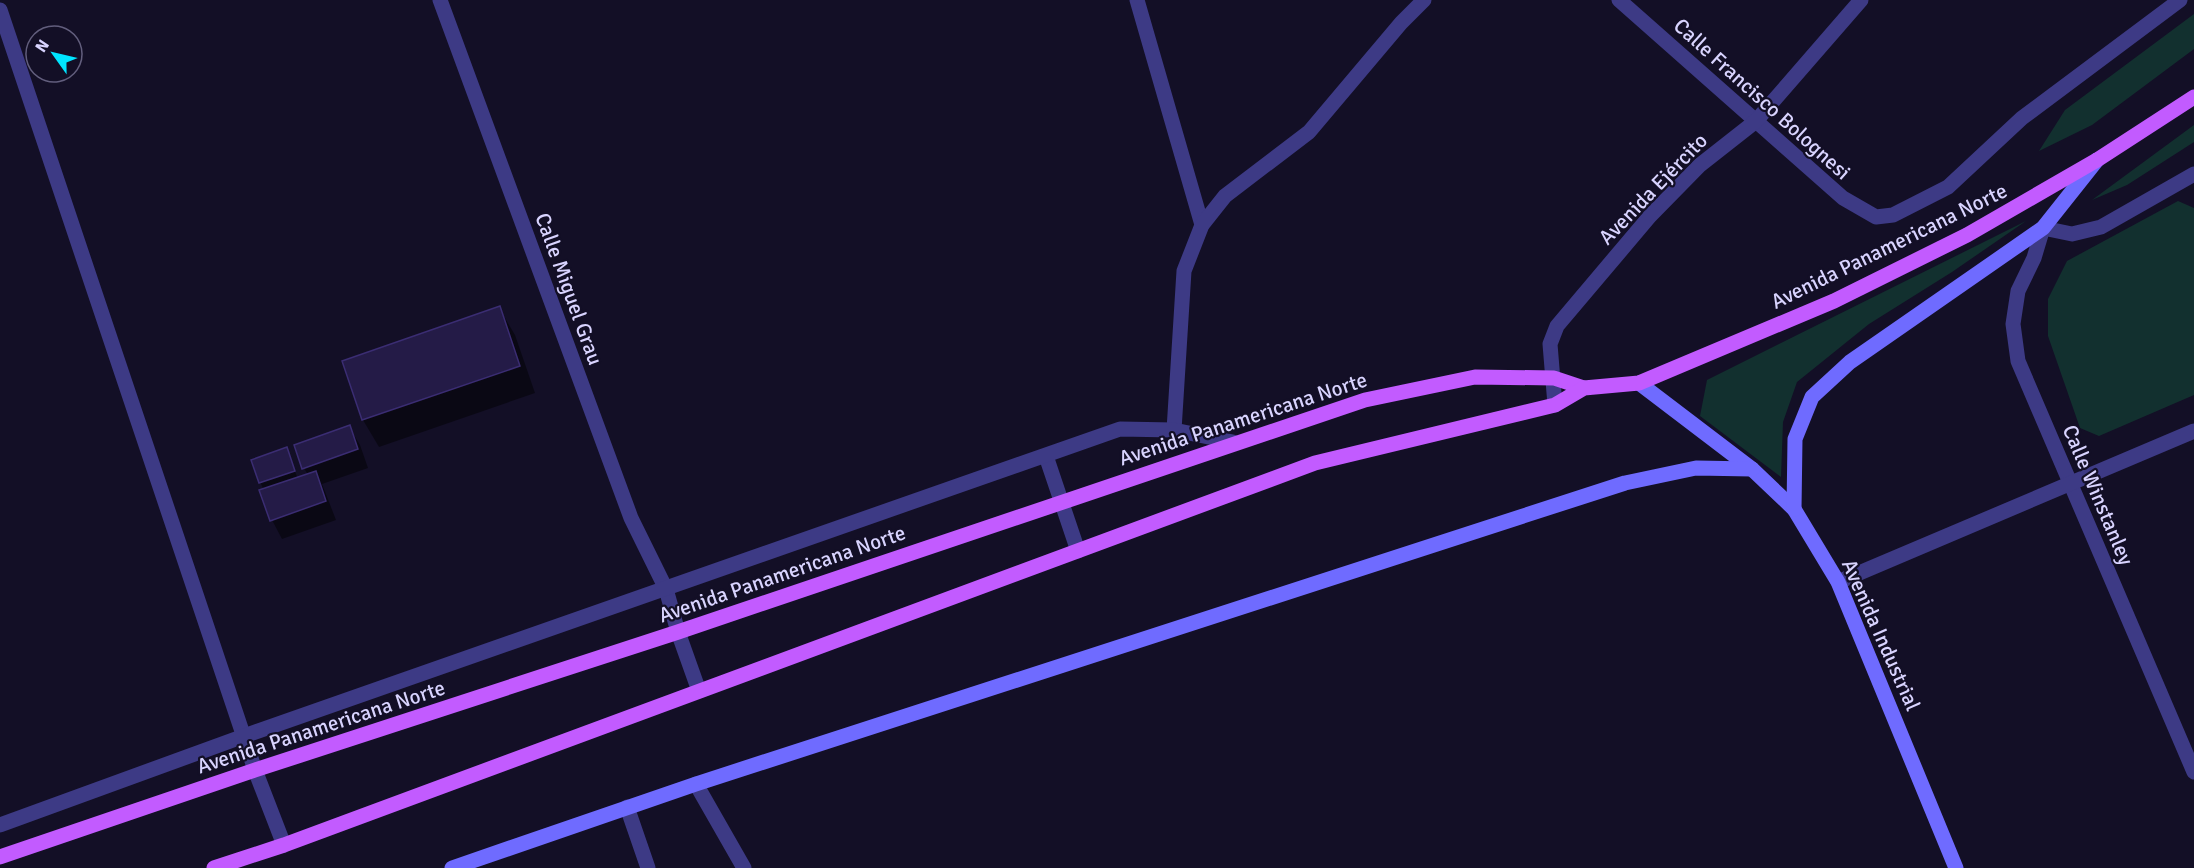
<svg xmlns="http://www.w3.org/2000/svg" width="2194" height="868" viewBox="0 0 2194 868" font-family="Signika,sans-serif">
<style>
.green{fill:#12302f}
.shadow{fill:#0007}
.building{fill:#241b47;stroke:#3b2d73;stroke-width:1.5}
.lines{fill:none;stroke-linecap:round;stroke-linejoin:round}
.lane{stroke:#3d3a85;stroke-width:15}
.street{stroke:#3d3a85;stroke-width:15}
.secondary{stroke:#6f6bff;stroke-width:15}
.primary{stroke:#c25bff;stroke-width:15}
.labels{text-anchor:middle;stroke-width:4.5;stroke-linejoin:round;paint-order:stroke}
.street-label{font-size:21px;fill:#d9d4ff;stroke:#130f26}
</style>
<rect width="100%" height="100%" fill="#130f26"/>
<!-- green -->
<g class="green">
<path d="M 2194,14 L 2194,49 L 2092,125 L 2039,151 L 2065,110 Z"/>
<path d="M 2194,125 L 2194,142 L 2127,185 L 2092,200 Z"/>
<path d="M 2178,201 L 2194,208 L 2194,395 L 2099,436 L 2080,428 L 2048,336 L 2048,299 L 2067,261 Z"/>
<path d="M 2026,221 L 1952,272 L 1869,324 L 1797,382 L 1783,422 L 1781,477 L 1700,416 L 1707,380 Z"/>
</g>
<!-- shadow -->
<g class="shadow">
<path d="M 499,308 L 515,335 L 535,393 L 379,447 L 363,420 L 344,362 Z"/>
<path d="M 349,427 L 360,445 L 368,468 L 322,484 L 336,520 L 282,539 L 272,520 L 261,491 L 264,490 L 260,482 L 286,449 L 298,479 L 308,475 L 304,468 Z"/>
</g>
<!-- building -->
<g class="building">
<path d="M 500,306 L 520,366 L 362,420 L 342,361 Z"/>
<path d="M 350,425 L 358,449 L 302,469 L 294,445 Z"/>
<path d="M 287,447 L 295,471 L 259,483 L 251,460 Z"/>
<path d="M 316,471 L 326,501 L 270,521 L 259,490 Z"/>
</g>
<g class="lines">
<!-- lane -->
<g class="lane">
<path d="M 696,784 L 744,868"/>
<path d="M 627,807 L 648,868"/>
</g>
<!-- street -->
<g class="street">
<path d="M 440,0 L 631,518 L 666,589 L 678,632 L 699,691"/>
<path d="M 1137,0 L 1202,225"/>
<path d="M 1619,0 L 1843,198 L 1876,217 L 1893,215 L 1948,187 L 2022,118 L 2180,0"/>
<path d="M 0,10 L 255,770 L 284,845"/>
<path d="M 2194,174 L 2101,227 L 2072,234 L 2043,228 L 2034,258 L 2018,291 L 2013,324 L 2018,361 L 2194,772"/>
<path d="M 1555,405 L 1550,344 L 1557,326 L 1650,216 L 1700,165 L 1756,121 L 1861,0"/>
<path d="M 1174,430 L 1184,271 L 1202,225 L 1225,196 L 1309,132 L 1401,23 L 1424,0"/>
<path d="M 1046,456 L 1078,551"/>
<path d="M 1838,582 L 2194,431"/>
<path d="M 0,825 L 244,736 L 1120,429 L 1174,430 L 1233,442"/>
</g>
<!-- secondary -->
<g class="secondary">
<path d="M 1639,383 L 1752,469 L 1794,509 L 1838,582 L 1956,868"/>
<path d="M 1794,509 L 1795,439 L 1812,397 L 1850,362 L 2043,228 L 2097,160"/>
<path d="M 452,868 L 696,784 L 1625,483 L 1696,468 L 1752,469"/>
</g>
<!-- primary -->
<g class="primary">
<path d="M 0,857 L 255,770 L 678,632 L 1365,400 L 1475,377 L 1554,378 L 1584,388"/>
<path d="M 214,868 L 284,845 L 1315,463 L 1555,405 L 1584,388 L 1639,383 L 1834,301 L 1967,235 L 2097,160 L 2194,97"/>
</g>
</g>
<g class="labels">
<!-- street labels -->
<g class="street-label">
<text transform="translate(1762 99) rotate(42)" y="7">Calle Francisco Bolognesi</text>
<text transform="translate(1653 189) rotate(-46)" y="7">Avenida Ejército</text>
<text transform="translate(1889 246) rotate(-26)" y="7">Avenida Panamericana Norte</text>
<text transform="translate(569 289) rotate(70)" y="7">Calle Miguel Grau</text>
<text transform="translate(1243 419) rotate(-18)" y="7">Avenida Panamericana Norte</text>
<text transform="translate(2098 495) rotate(67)" y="7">Calle Winstanley</text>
<text transform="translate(782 574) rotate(-19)" y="7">Avenida Panamericana Norte</text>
<text transform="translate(1881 635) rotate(66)" y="7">Avenida Industrial</text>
<text transform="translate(321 727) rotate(-18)" y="7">Avenida Panamericana Norte</text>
</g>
</g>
<!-- north arrow -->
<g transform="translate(54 54) rotate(304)"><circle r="28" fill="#130f26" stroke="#625e7d" stroke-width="1.5"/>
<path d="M0-4.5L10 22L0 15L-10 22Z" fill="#00e5ff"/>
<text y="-9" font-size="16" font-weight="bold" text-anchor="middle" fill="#d9d4ff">N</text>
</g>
</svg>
